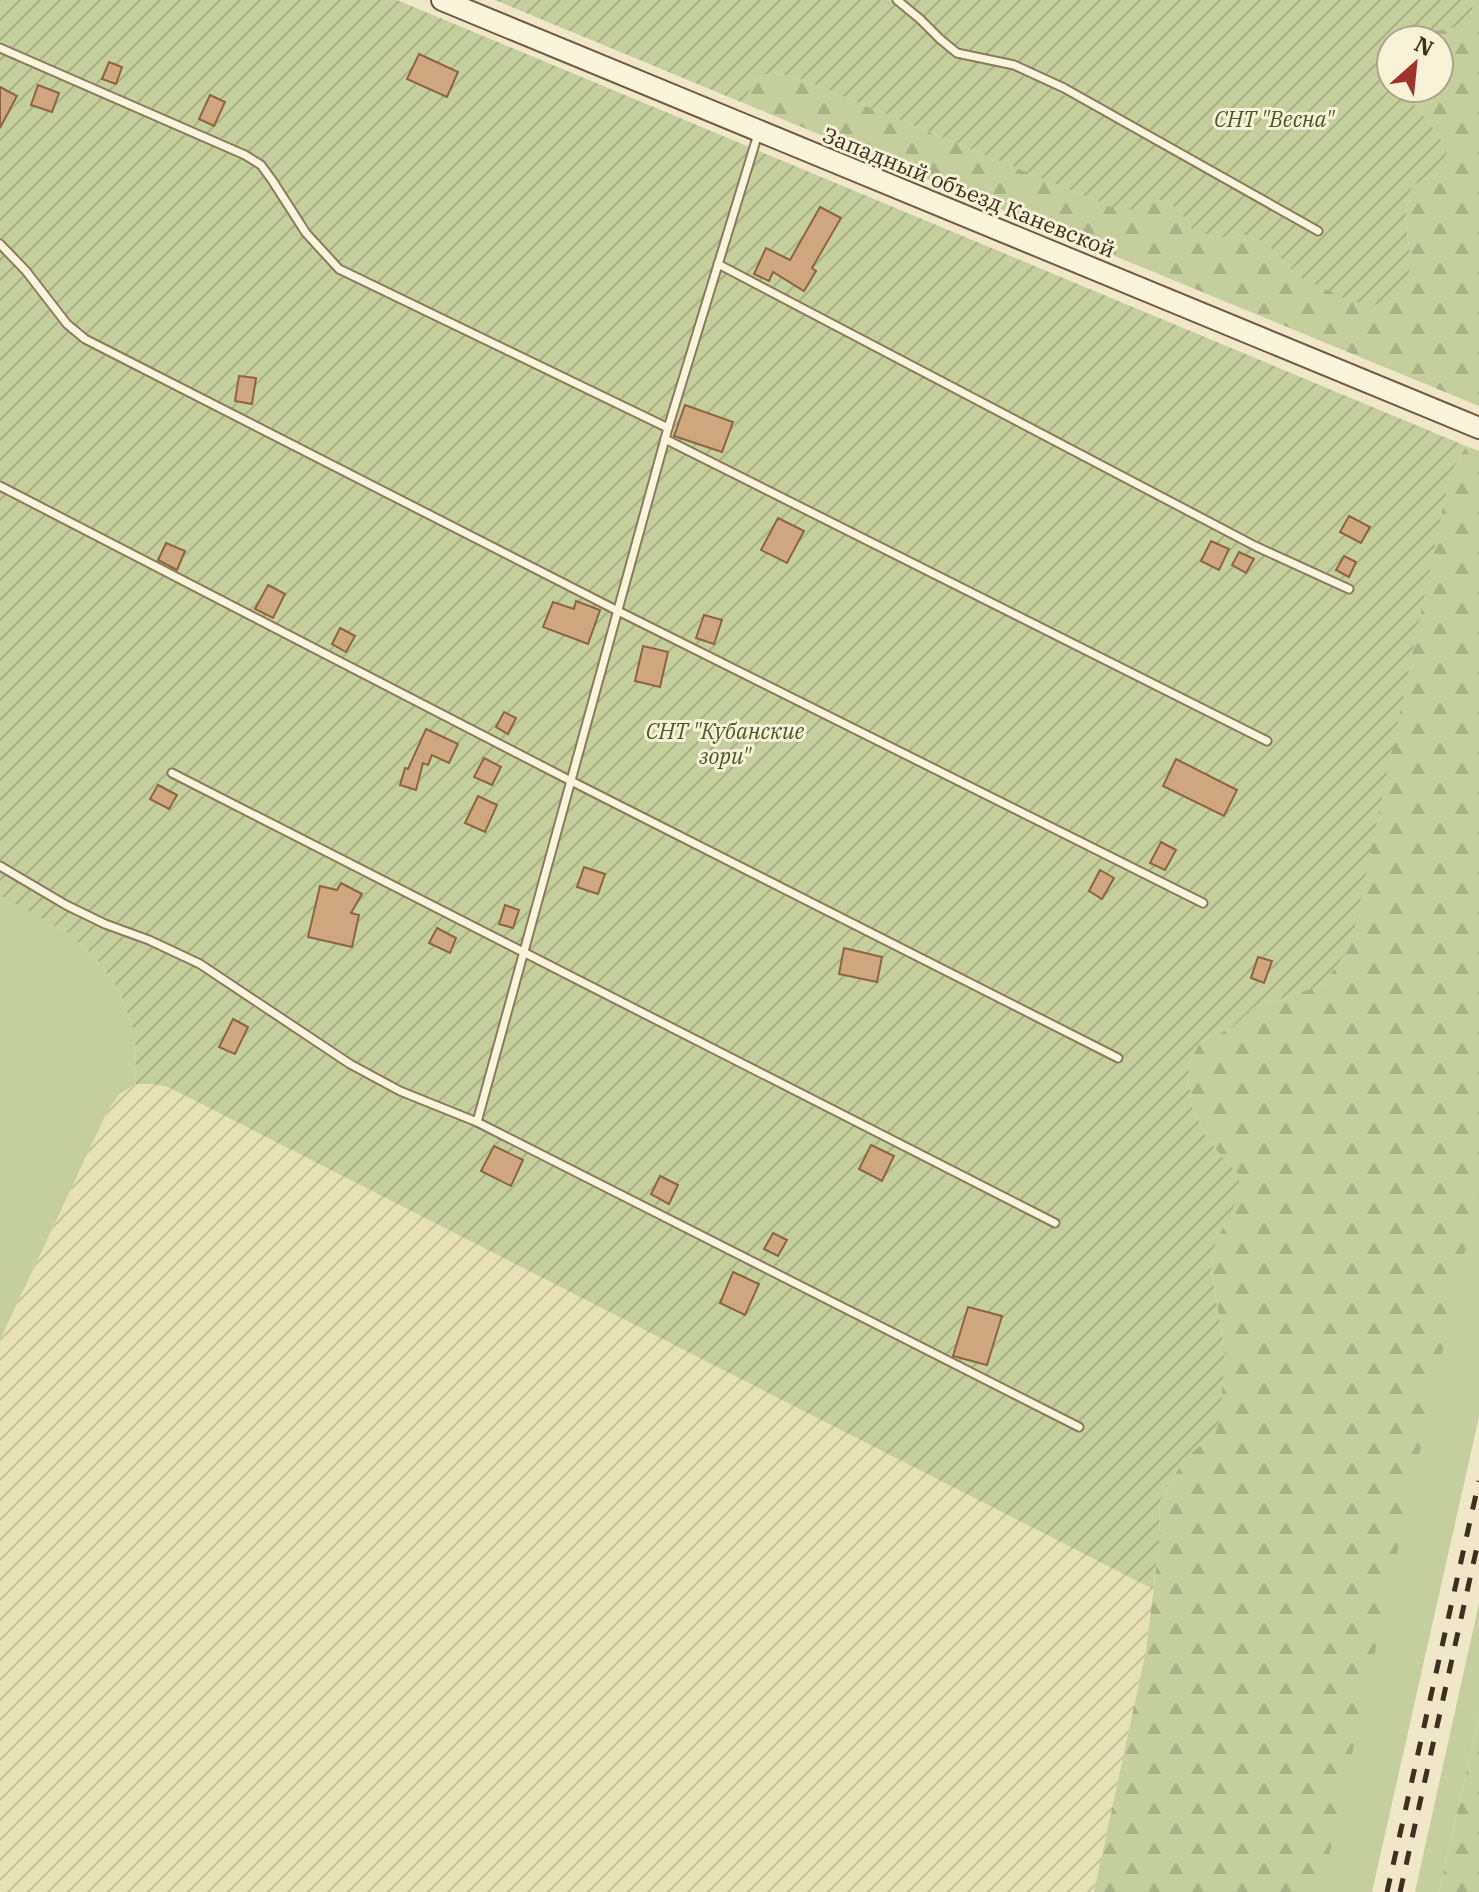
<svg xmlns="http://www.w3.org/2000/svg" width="1479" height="1892" viewBox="0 0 1479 1892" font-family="'IBM Plex Serif',serif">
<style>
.farmland{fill:url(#farmland-furrows)}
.green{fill:#c4cf9b}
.forest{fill:url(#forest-firs)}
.garden{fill:url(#garden-furrows)}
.building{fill:#cfa67d;stroke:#8d6641;stroke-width:2}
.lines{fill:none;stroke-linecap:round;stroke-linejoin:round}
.service-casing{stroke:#8d7a5c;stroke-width:11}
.secondary-casing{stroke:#6f5b3f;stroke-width:24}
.service{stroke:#faf4dc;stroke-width:7}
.secondary{stroke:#faf4dc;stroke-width:20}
.rail{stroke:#3d3020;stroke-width:5;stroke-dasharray:14 14;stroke-linecap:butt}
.labels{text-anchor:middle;stroke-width:6;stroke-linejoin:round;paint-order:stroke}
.park-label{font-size:22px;font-style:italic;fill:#485a26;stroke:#f7f1d8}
.street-label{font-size:22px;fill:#3d3020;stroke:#f7f1d8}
</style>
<defs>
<pattern id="farmland-furrows" width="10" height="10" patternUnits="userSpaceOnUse" patternTransform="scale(2)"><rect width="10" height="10" fill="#e6e2b5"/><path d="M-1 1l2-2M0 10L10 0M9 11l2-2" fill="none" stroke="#c6c29b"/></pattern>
<pattern id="forest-firs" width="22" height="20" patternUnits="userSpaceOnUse" patternTransform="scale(2)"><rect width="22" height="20" fill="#c4cf9b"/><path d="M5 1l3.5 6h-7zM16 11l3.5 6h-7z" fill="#a9b285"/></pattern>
<pattern id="garden-furrows" width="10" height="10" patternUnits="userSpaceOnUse" patternTransform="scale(2)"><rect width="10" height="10" fill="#c4cf9b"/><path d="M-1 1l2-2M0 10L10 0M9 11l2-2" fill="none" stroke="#a9b285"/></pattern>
</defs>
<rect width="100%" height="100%" fill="#f0e7c8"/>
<!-- farmland -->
<path class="farmland" d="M 136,1084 L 152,1084 L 168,1087 L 1153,1589 L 1146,1651 L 1094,1892 L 0,1892 L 0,1340 L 107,1112 L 119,1094 Z"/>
<!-- green -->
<g class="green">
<path d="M 0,894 L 68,933 L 96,958 L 120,992 L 135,1035 L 136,1084 L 119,1094 L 107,1112 L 0,1340 Z"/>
<path d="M 1479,1145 L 1479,1417 L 1372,1892 L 1312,1892 Z"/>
<path d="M 1479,1603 L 1479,1716 L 1439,1892 L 1415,1892 Z"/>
</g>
<!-- forest -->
<g class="forest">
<path d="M 1474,0 L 1479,0 L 1479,406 L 753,107 L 748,93 C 761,67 773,73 798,78 L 1112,207 L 1144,200 L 1160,200 L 1178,209 L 1194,230 L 1218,238 L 1244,235 L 1265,242 L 1298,276 L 1410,255 L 1405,217 L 1412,186 L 1433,175 L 1432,126 L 1417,109 L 1407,88 L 1439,88 L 1439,40 L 1413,40 L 1416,35 L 1433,30 L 1471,15 Z"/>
<path d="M 1466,446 L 1479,451 L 1479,1189 L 1321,1892 L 1094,1892 L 1146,1651 L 1159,1543 L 1160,1501 L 1183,1460 L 1216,1432 L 1225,1352 L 1211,1271 L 1216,1242 L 1238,1174 L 1209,1142 L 1192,1107 L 1188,1077 L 1191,1059 L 1200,1042 L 1232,1028 L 1254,1007 L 1323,985 L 1450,474 Z"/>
<path d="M 1479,1716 L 1479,1892 L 1439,1892 Z"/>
</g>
<!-- garden -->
<g class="garden">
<path d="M 0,0 L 397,0 L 1466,446 L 1450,474 L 1351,945 L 1323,985 L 1254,1007 L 1232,1028 L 1200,1042 L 1191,1059 L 1188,1077 L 1192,1107 L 1209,1142 L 1238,1174 L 1241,1192 L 1216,1242 L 1211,1271 L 1225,1352 L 1221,1406 L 1216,1432 L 1183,1460 L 1160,1501 L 1159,1543 L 1153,1589 L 168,1087 L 152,1084 L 136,1084 L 135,1035 L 120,992 L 96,958 L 68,933 L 0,895 Z"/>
<path d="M 495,0 L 1474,0 L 1471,15 L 1460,26 L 1416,35 L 1413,40 L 1391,40 L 1391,88 L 1407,88 L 1417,109 L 1432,126 L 1444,146 L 1447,164 L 1433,175 L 1412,186 L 1405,217 L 1410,255 L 1409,279 L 1399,295 L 1375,305 L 1350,301 L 1298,276 L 1265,242 L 1244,235 L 1218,238 L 1193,230 L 1178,209 L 1160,200 L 1144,200 L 1133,210 L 1112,207 L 798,78 C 773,73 761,67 748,93 L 753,107 Z"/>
</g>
<!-- building -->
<g class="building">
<path d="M 419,54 L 458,72 L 447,97 L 407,79 Z"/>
<path d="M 109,62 L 122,67 L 116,84 L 102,79 Z"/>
<path d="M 38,85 L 59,93 L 52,112 L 31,105 Z"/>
<path d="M 0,87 L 17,96 L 0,128 Z"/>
<path d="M 210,95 L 225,102 L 214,126 L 199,119 Z"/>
<path d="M 820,207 L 841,218 L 812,268 L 816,271 L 804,291 L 773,272 L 769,281 L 754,274 L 766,248 L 790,260 Z"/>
<path d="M 239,376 L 256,378 L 252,404 L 235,401 Z"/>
<path d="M 685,405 L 733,422 L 722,452 L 674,436 Z"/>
<path d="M 1349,516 L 1370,527 L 1361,543 L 1340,532 Z"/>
<path d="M 778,518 L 804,531 L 787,563 L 761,550 Z"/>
<path d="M 1211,541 L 1229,549 L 1219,570 L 1201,561 Z"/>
<path d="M 166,543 L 185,551 L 177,570 L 158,560 Z"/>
<path d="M 1239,552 L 1254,559 L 1246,573 L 1232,565 Z"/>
<path d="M 1344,556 L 1356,562 L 1349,577 L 1336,570 Z"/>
<path d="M 268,585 L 285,594 L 273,618 L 255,609 Z"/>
<path d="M 576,601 L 600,610 L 588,644 L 543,627 L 553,602 L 574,609 Z"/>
<path d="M 704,615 L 722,620 L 714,644 L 696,638 Z"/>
<path d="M 340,628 L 355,636 L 346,652 L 332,644 Z"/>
<path d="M 643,646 L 668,652 L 660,687 L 635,681 Z"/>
<path d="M 504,712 L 516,718 L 508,734 L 496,727 Z"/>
<path d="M 426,729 L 458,744 L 449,763 L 432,755 L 428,765 L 423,763 L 416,790 L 400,785 L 405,768 L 408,769 Z"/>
<path d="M 484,758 L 501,767 L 492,785 L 474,777 Z"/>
<path d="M 1176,759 L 1237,790 L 1224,816 L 1163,786 Z"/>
<path d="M 158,785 L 177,795 L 169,809 L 150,799 Z"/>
<path d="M 478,796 L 497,805 L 485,832 L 465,823 Z"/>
<path d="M 1161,842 L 1176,850 L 1165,870 L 1150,863 Z"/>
<path d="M 584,867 L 605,874 L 598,894 L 577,887 Z"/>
<path d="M 1100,870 L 1114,878 L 1102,899 L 1089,891 Z"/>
<path d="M 341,883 L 362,894 L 351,913 L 359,915 L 352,947 L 308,937 L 320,886 L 337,890 Z"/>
<path d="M 505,905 L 519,910 L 513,928 L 499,924 Z"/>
<path d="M 437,928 L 456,938 L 450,953 L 429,943 Z"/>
<path d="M 844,948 L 882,957 L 877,982 L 839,974 Z"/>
<path d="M 1258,957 L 1272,961 L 1264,983 L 1251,978 Z"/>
<path d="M 233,1019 L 248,1027 L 235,1054 L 219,1047 Z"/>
<path d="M 871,1145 L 894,1156 L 882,1181 L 859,1169 Z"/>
<path d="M 494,1146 L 523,1160 L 511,1186 L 481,1171 Z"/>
<path d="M 660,1176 L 678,1185 L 669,1204 L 651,1194 Z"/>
<path d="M 773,1233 L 787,1240 L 778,1256 L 764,1249 Z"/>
<path d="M 733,1272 L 759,1284 L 745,1315 L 720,1303 Z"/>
<path d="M 968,1307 L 1002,1316 L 987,1365 L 953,1356 Z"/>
</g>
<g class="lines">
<defs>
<g id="service">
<path d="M 897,0 L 920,19 L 940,39 L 957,53 L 1014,65 L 1064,88 L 1318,231"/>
<path d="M 0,48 L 245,155 L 261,165 L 272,180 L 306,233 L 339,269 L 668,428"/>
<path d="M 0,244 L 26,271 L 67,324 L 85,339 L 618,611 L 1203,903"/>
<path d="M 718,264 L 1255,546 L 1349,589"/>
<path d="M 665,439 L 1267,741"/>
<path d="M 0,486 L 571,781 L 1118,1058"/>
<path d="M 172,773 L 1055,1223"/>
<path d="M 0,866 L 66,905 L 105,924 L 149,940 L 200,964 L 350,1064 L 400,1091 L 477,1122 L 1079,1427"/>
<path d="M 477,1122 L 668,428 L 758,134"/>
</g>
<path id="secondary" d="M 442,0 L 1479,428"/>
</defs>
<!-- service casing -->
<use href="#service" class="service-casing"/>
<!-- secondary casing -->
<use href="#secondary" class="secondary-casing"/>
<!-- service -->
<use href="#service" class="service"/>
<!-- secondary -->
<use href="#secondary" class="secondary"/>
<!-- rail -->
<g class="rail">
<path d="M 1387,1892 L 1479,1481"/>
<path d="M 1400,1892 L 1479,1538"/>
</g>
</g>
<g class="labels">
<!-- park labels -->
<g class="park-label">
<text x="1274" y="127">СНТ "Весна"</text>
<text x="725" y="739">СНТ "Кубанские<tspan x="725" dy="25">зори"</tspan></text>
</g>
<!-- street labels -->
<g class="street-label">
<text transform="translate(969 192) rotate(22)" y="8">Западный объезд Каневской</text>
</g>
</g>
<!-- north arrow -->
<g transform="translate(1415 64) rotate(27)"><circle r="38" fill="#f7f1d8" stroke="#ada48e" stroke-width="2"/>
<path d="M0-6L14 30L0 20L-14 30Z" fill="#9e342a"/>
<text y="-12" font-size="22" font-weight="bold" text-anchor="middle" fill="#3d3020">N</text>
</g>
</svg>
